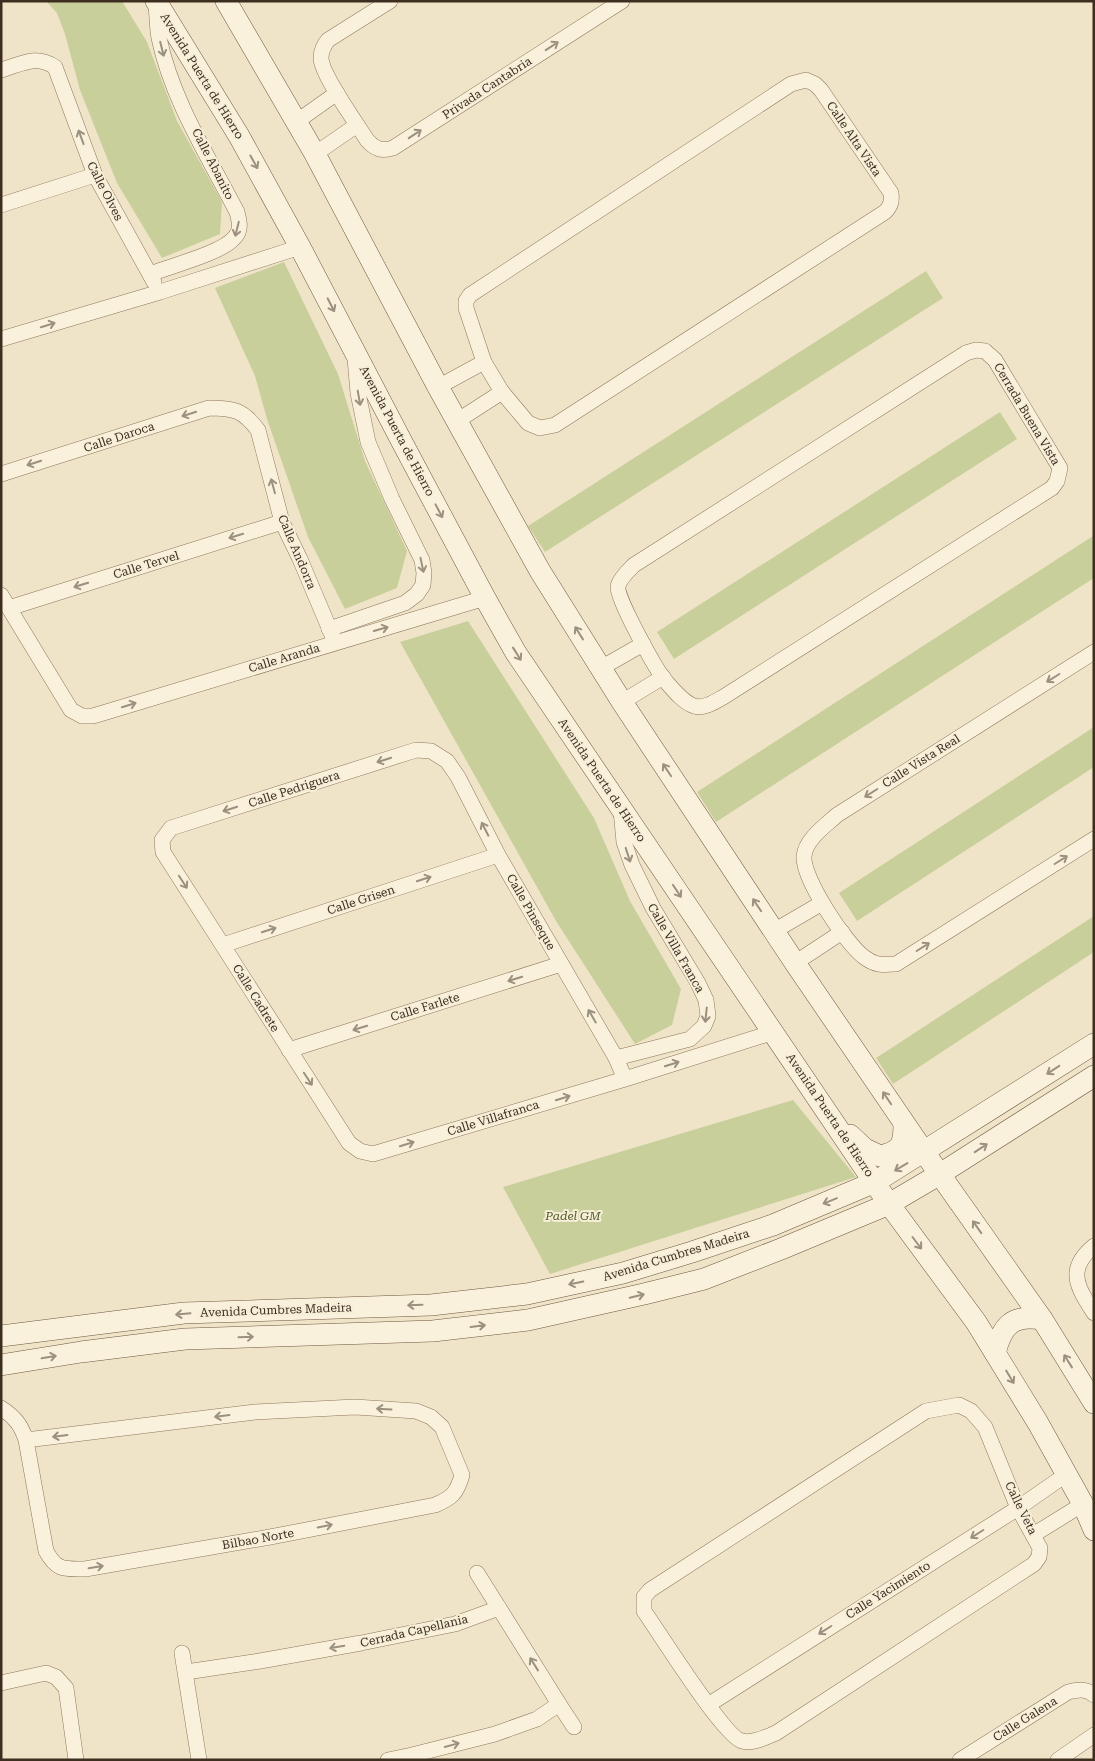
<svg xmlns="http://www.w3.org/2000/svg" width="1095" height="1761" viewBox="0 0 1095 1761" font-family="'Roboto Serif',serif">
<style>
.green{fill:#c9cf9b}
.lines{fill:none;stroke-linecap:round;stroke-linejoin:round}
.street-casing{stroke:#8d765c;stroke-width:16}
.secondary-casing{stroke:#6f573f;stroke-width:22}
.street{stroke:#faf1dc;stroke-width:15}
.secondary{stroke:#faf1dc;stroke-width:21}
.oneway{stroke:#9c907e}
.labels{text-anchor:middle;stroke-width:4;stroke-linejoin:round;paint-order:stroke}
.street-label{font-size:12px;fill:#3d2e20;stroke:#f7eed8}
.park-label{font-size:12px;font-style:italic;fill:#4d5a26;stroke:#f7eed8}
</style>
<rect width="100%" height="100%" fill="#f0e4c8"/>
<!-- green -->
<g class="green">
<path d="M 46,1 L 122,1 L 147,42 L 177,121 L 222,202 L 220,234 L 162,258 L 117,183 L 80,90 L 65,34 L 57,13 Z"/>
<path d="M 284,262 L 338,374 L 365,461 L 407,551 L 397,588 L 345,609 L 308,537 L 267,419 L 255,376 L 215,288 Z"/>
<path d="M 926,271 L 943,298 L 545,552 L 528,526 Z"/>
<path d="M 1000,412 L 1017,439 L 674,659 L 657,632 Z"/>
<path d="M 1093,536 L 1094,578 L 716,822 L 697,792 Z"/>
<path d="M 468,621 L 594,818 L 630,901 L 681,989 L 672,1025 L 635,1044 L 556,921 L 400,642 Z"/>
<path d="M 1094,727 L 1094,767 L 857,921 L 839,893 Z"/>
<path d="M 1094,916 L 1094,952 L 893,1084 L 876,1058 Z"/>
<path d="M 793,1100 L 856,1177 L 550,1274 L 503,1187 Z"/>
</g>
<g class="lines">
<defs>
<g id="street">
<path d="M 390,1 L 328,40 C 324,45 321,51 321,58 C 321,74 357,124 367,140 C 374,148 381,152 393,148 L 622,1"/>
<path d="M 1,70 C 22,64 36,54 55,67 L 95,175 L 154,282"/>
<path d="M 806,80 L 815,84 L 821,90 L 891,193 C 892,201 891,206 885,212 L 555,425 L 540,428 L 528,423 L 502,392 L 484,362 L 466,308 L 466,301 L 470,295 L 791,84 Z"/>
<path d="M 296,122 L 337,93"/>
<path d="M 315,154 L 357,125"/>
<path d="M 1,205 L 95,175"/>
<path d="M 150,274 C 170,266 223,253 235,237 C 242,230 239,220 237,212 C 208,156 172,100 159,38 C 157,27 157,15 156,4"/>
<path d="M 1,339 L 160,292 L 300,247"/>
<path d="M 976,350 L 985,351 L 995,360 L 1060,468 L 1057,481 L 1052,488 L 725,696 C 716,701 705,709 694,706 C 682,702 671,687 663,678 C 654,665 616,598 618,586 C 620,578 629,570 634,565 L 966,353 Z"/>
<path d="M 438,387 L 484,362"/>
<path d="M 457,421 L 502,392"/>
<path d="M 1,474 L 209,408 C 234,408 243,410 258,430 L 282,522 L 300,559 L 335,642"/>
<path d="M 1,595 L 71,710 L 82,716 L 93,716 L 485,598"/>
<path d="M 9,608 L 282,522"/>
<path d="M 329,629 L 405,603 L 417,594 L 423,585 L 424,573 L 422,560 L 392,499 L 368,442 L 358,393 L 355,358"/>
<path d="M 1094,652 L 837,815 C 825,826 806,839 804,856 C 802,878 846,944 864,957 C 876,966 883,965 896,964 L 1094,839"/>
<path d="M 601,668 L 643,644"/>
<path d="M 622,702 L 663,677"/>
<path d="M 774,931 L 822,903"/>
<path d="M 223,945 L 498,855"/>
<path d="M 795,963 L 842,932"/>
<path d="M 289,1050 L 561,964"/>
<path d="M 616,1058 L 690,1039 L 704,1026 L 708,1016 L 706,1000 L 698,983 L 653,908 L 632,865 L 624,842 L 621,810"/>
<path d="M 625,1079 L 616,1058 L 498,855 L 458,777 L 447,761 L 431,751 L 416,750 L 171,828 L 162,840 L 163,852 L 349,1143 L 360,1151 L 373,1154 L 625,1079 L 774,1032"/>
<path d="M 1094,1246 C 1066,1269 1077,1287 1094,1313"/>
<path d="M 959,1405 L 971,1411 L 985,1427 L 1018,1508 L 1040,1548 L 1039,1557 L 1034,1564 L 776,1733 C 766,1737 753,1744 742,1741 C 725,1738 658,1631 644,1611 L 644,1597 L 650,1590 L 926,1411 Z"/>
<path d="M 1,1408 C 15,1417 21,1425 26,1440 L 46,1551 C 57,1571 64,1569 85,1569 L 270,1537 L 435,1505 C 452,1498 457,1493 462,1475 L 442,1427 L 431,1417 L 416,1411 L 355,1407 L 255,1412 L 26,1440"/>
<path d="M 1033,1535 L 1083,1504"/>
<path d="M 477,1573 L 499,1608"/>
<path d="M 182,1653 L 199,1760"/>
<path d="M 186,1672 L 260,1661 L 361,1643 L 455,1624 L 499,1608 L 559,1704 L 537,1719 L 495,1734 L 412,1755 L 388,1760"/>
<path d="M 1,1683 L 46,1673 L 56,1677 L 66,1688 L 76,1760"/>
<path d="M 559,1704 L 574,1727"/>
<path d="M 708,1705 L 1018,1508 L 1067,1474"/>
<path d="M 960,1760 L 1068,1692 C 1077,1690 1086,1688 1094,1695"/>
<path d="M 1058,1760 L 1094,1735"/>
</g>
<g id="secondary">
<path d="M 156,1 L 239,136 L 300,247 L 403,444 L 485,598 L 516,653 L 889,1204 L 976,1322 L 1038,1423 L 1083,1504 L 1094,1530"/>
<path d="M 226,1 L 315,154 L 438,387 L 540,571 L 622,702 L 795,963 L 924,1152 L 1042,1319 L 1094,1403"/>
<path d="M 850,1135 L 865,1149 L 880,1156 C 901,1151 904,1145 904,1124"/>
<path d="M 1,1336 L 184,1313 L 431,1305 L 527,1294 L 623,1273 L 692,1252 L 773,1225 L 875,1182 L 1094,1044"/>
<path d="M 995,1353 C 1002,1326 1012,1314 1042,1319"/>
<path d="M 1,1365 L 81,1352 L 185,1339 L 433,1331 L 528,1320 L 644,1294 L 704,1279 L 781,1249 L 889,1204 L 940,1174 L 1094,1076"/>
</g>
</defs>
<!-- street casing -->
<use href="#street" class="street-casing"/>
<!-- secondary casing -->
<use href="#secondary" class="secondary-casing"/>
<!-- street -->
<use href="#street" class="street"/>
<!-- secondary -->
<use href="#secondary" class="secondary"/>
</g>
<!-- one-way arrows -->
<defs><path id="oneway-shaft" d="M-6 0H5M1.5-3L5.5 0L1.5 3" fill="none" stroke-width="1.6" stroke-linecap="round" stroke-linejoin="round" transform="scale(1.25)"/></defs>
<g class="oneway">
<use href="#oneway-shaft" transform="translate(552 46) rotate(-33)"/>
<use href="#oneway-shaft" transform="translate(162 49) rotate(76)"/>
<use href="#oneway-shaft" transform="translate(415 134) rotate(-33)"/>
<use href="#oneway-shaft" transform="translate(81 137) rotate(-110)"/>
<use href="#oneway-shaft" transform="translate(254 162) rotate(61)"/>
<use href="#oneway-shaft" transform="translate(237 229) rotate(104)"/>
<use href="#oneway-shaft" transform="translate(331 305) rotate(63)"/>
<use href="#oneway-shaft" transform="translate(48 325) rotate(-17)"/>
<use href="#oneway-shaft" transform="translate(359 398) rotate(80)"/>
<use href="#oneway-shaft" transform="translate(189 414) rotate(162)"/>
<use href="#oneway-shaft" transform="translate(34 463) rotate(162)"/>
<use href="#oneway-shaft" transform="translate(273 486) rotate(-105)"/>
<use href="#oneway-shaft" transform="translate(439 511) rotate(62)"/>
<use href="#oneway-shaft" transform="translate(236 536) rotate(163)"/>
<use href="#oneway-shaft" transform="translate(422 565) rotate(78)"/>
<use href="#oneway-shaft" transform="translate(81 585) rotate(163)"/>
<use href="#oneway-shaft" transform="translate(381 629) rotate(-16)"/>
<use href="#oneway-shaft" transform="translate(579 633) rotate(-122)"/>
<use href="#oneway-shaft" transform="translate(517 654) rotate(58)"/>
<use href="#oneway-shaft" transform="translate(1053 678) rotate(148)"/>
<use href="#oneway-shaft" transform="translate(129 705) rotate(-17)"/>
<use href="#oneway-shaft" transform="translate(384 760) rotate(162)"/>
<use href="#oneway-shaft" transform="translate(667 770) rotate(-124)"/>
<use href="#oneway-shaft" transform="translate(871 793) rotate(148)"/>
<use href="#oneway-shaft" transform="translate(230 809) rotate(162)"/>
<use href="#oneway-shaft" transform="translate(485 829) rotate(-117)"/>
<use href="#oneway-shaft" transform="translate(628 855) rotate(72)"/>
<use href="#oneway-shaft" transform="translate(1061 860) rotate(-32)"/>
<use href="#oneway-shaft" transform="translate(424 879) rotate(-18)"/>
<use href="#oneway-shaft" transform="translate(183 882) rotate(57)"/>
<use href="#oneway-shaft" transform="translate(677 891) rotate(56)"/>
<use href="#oneway-shaft" transform="translate(757 905) rotate(-124)"/>
<use href="#oneway-shaft" transform="translate(269 930) rotate(-18)"/>
<use href="#oneway-shaft" transform="translate(923 947) rotate(-32)"/>
<use href="#oneway-shaft" transform="translate(515 979) rotate(163)"/>
<use href="#oneway-shaft" transform="translate(706 1015) rotate(96)"/>
<use href="#oneway-shaft" transform="translate(592 1016) rotate(-120)"/>
<use href="#oneway-shaft" transform="translate(360 1028) rotate(163)"/>
<use href="#oneway-shaft" transform="translate(672 1064) rotate(-17)"/>
<use href="#oneway-shaft" transform="translate(1053 1070) rotate(147)"/>
<use href="#oneway-shaft" transform="translate(308 1079) rotate(57)"/>
<use href="#oneway-shaft" transform="translate(563 1098) rotate(-17)"/>
<use href="#oneway-shaft" transform="translate(887 1098) rotate(-124)"/>
<use href="#oneway-shaft" transform="translate(407 1144) rotate(-17)"/>
<use href="#oneway-shaft" transform="translate(981 1148) rotate(-33)"/>
<use href="#oneway-shaft" transform="translate(901 1167) rotate(149)"/>
<use href="#oneway-shaft" transform="translate(830 1201) rotate(158)"/>
<use href="#oneway-shaft" transform="translate(977 1227) rotate(-125)"/>
<use href="#oneway-shaft" transform="translate(917 1243) rotate(53)"/>
<use href="#oneway-shaft" transform="translate(576 1283) rotate(168)"/>
<use href="#oneway-shaft" transform="translate(637 1296) rotate(-13)"/>
<use href="#oneway-shaft" transform="translate(415 1305) rotate(178)"/>
<use href="#oneway-shaft" transform="translate(183 1314) rotate(175)"/>
<use href="#oneway-shaft" transform="translate(478 1326) rotate(-7)"/>
<use href="#oneway-shaft" transform="translate(246 1337) rotate(-2)"/>
<use href="#oneway-shaft" transform="translate(49 1357) rotate(-10)"/>
<use href="#oneway-shaft" transform="translate(1068 1361) rotate(-122)"/>
<use href="#oneway-shaft" transform="translate(1010 1377) rotate(59)"/>
<use href="#oneway-shaft" transform="translate(384 1409) rotate(-177)"/>
<use href="#oneway-shaft" transform="translate(222 1416) rotate(173)"/>
<use href="#oneway-shaft" transform="translate(60 1436) rotate(173)"/>
<use href="#oneway-shaft" transform="translate(325 1526) rotate(-11)"/>
<use href="#oneway-shaft" transform="translate(977 1534) rotate(148)"/>
<use href="#oneway-shaft" transform="translate(96 1567) rotate(-10)"/>
<use href="#oneway-shaft" transform="translate(825 1630) rotate(148)"/>
<use href="#oneway-shaft" transform="translate(337 1647) rotate(170)"/>
<use href="#oneway-shaft" transform="translate(534 1664) rotate(-122)"/>
<use href="#oneway-shaft" transform="translate(452 1745) rotate(-15)"/>
</g>
<g class="labels">
<!-- street labels -->
<g class="street-label">
<text transform="translate(202 76) rotate(58)" y="4">Avenida Puerta de Hierro</text>
<text transform="translate(487 88) rotate(-33)" y="4">Privada Cantabria</text>
<text transform="translate(854 139) rotate(56)" y="4">Calle Alta Vista</text>
<text transform="translate(213 164) rotate(63)" y="4">Calle Abanito</text>
<text transform="translate(105 191) rotate(63)" y="4">Calle Olves</text>
<text transform="translate(1027 414) rotate(59)" y="4">Cerrada Buena Vista</text>
<text transform="translate(397 431) rotate(62)" y="4">Avenida Puerta de Hierro</text>
<text transform="translate(119 437) rotate(-18)" y="4">Calle Daroca</text>
<text transform="translate(297 552) rotate(67)" y="4">Calle Andorra</text>
<text transform="translate(146 565) rotate(-17)" y="4">Calle Tervel</text>
<text transform="translate(284 658) rotate(-17)" y="4">Calle Aranda</text>
<text transform="translate(921 761) rotate(-32)" y="4">Calle Vista Real</text>
<text transform="translate(602 780) rotate(56)" y="4">Avenida Puerta de Hierro</text>
<text transform="translate(294 789) rotate(-18)" y="4">Calle Pedriguera</text>
<text transform="translate(361 900) rotate(-18)" y="4">Calle Grisen</text>
<text transform="translate(531 912) rotate(60)" y="4">Calle Pinseque</text>
<text transform="translate(676 948) rotate(60)" y="4">Calle Villa Franca</text>
<text transform="translate(256 998) rotate(58)" y="4">Calle Cadrete</text>
<text transform="translate(425 1007) rotate(-17)" y="4">Calle Farlete</text>
<text transform="translate(830 1115) rotate(56)" y="4">Avenida Puerta de Hierro</text>
<text transform="translate(493 1118) rotate(-17)" y="4">Calle Villafranca</text>
<text transform="translate(676 1255) rotate(-17)" y="4">Avenida Cumbres Madeira</text>
<text transform="translate(276 1310) rotate(-2)" y="4">Avenida Cumbres Madeira</text>
<text transform="translate(1021 1508) rotate(64)" y="4">Calle Veta</text>
<text transform="translate(258 1539) rotate(-10)" y="4">Bilbao Norte</text>
<text transform="translate(888 1590) rotate(-32)" y="4">Calle Yacimiento</text>
<text transform="translate(414 1631) rotate(-13)" y="4">Cerrada Capellania</text>
<text transform="translate(1025 1719) rotate(-32)" y="4">Calle Galena</text>
</g>
<!-- park labels -->
<g class="park-label">
<text x="573" y="1220">Padel GM</text>
</g>
</g>
<!-- border -->
<rect width="1095" height="1761" fill="none" stroke="#3d2e20" stroke-width="5"/>
</svg>
